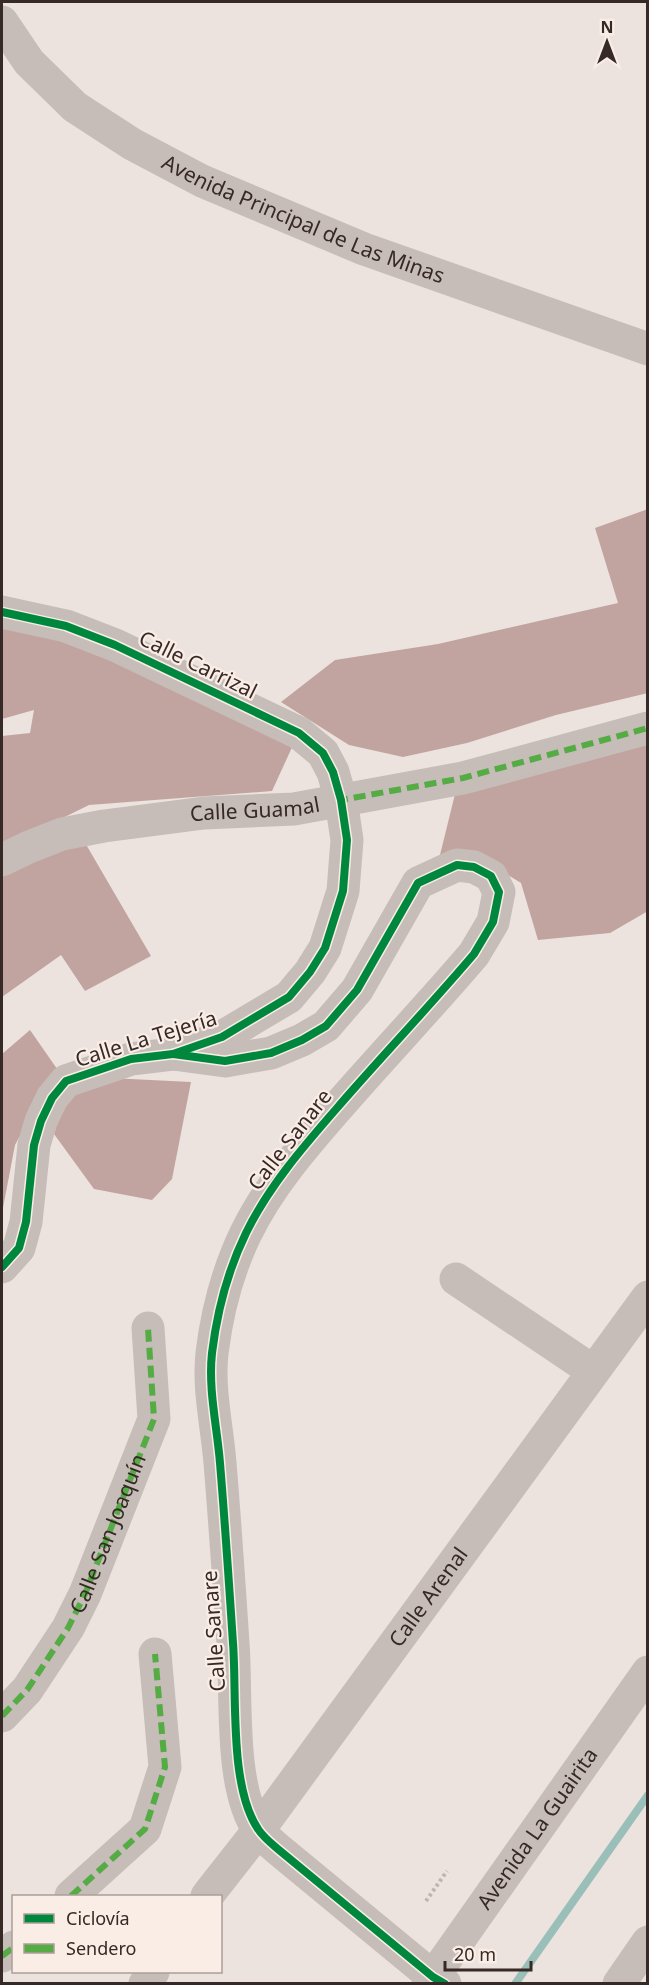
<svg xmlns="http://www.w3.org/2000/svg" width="649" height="1985" viewBox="0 0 649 1985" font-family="'Noto Sans',sans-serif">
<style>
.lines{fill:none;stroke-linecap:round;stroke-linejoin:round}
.stream{stroke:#9abfb9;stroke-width:8}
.building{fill:#c1a4a0}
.path{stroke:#beb5b1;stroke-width:4;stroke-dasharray:3 3;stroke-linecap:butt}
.minor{stroke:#c6bcb8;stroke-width:33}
.quiet{stroke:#55ab44;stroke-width:6;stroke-dasharray:12 6;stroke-linecap:butt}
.cycleway-casing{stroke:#faede6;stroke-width:11}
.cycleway{stroke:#00873e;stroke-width:8}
.labels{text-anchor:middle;stroke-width:4.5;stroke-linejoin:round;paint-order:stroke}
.street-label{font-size:21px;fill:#362926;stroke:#faede6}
</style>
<rect width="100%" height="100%" fill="#ece3df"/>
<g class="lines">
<!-- stream -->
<path class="stream" d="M 515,1984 L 648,1795"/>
</g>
<!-- building -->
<g class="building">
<path d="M 648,509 L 648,693 L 556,715 L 467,743 L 403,757 L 349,745 L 281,702 L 335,660 L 438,644 L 618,603 L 595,528 Z"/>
<path d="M 2,622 L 51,633 L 294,743 L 272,791 L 89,805 L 2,848 L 2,736 L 30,733 L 34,710 L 2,719 Z"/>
<path d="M 648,738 L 648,911 L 610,933 L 538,940 L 521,883 L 498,869 L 439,859 L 456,790 Z"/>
<path d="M 84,841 L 151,956 L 85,991 L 61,955 L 2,997 L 2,874 Z"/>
<path d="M 30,1030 L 62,1076 L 38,1103 L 15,1145 L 2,1213 L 2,1054 Z"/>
<path d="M 110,1078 L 191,1082 L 172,1179 L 152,1200 L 94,1189 L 54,1134 L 64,1100 Z"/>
</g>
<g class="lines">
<!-- path -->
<path class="path" d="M 426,1901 L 447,1871"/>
<!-- minor -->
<g class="minor">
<path id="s1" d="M 2,22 L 29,62 L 75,107 L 132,144 L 202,181 L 364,249 L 648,349"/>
<path d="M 2,612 L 66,626 L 115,645 L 299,733 L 323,753 L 333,772 L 341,800 L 347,840 L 343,891 L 325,948 L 310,972 L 289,997 L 222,1037 L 173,1054 L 131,1059 L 66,1081 L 52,1098 L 41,1121 L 34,1145 L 26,1222 L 19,1248 L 2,1267"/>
<path id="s2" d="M 2,860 L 29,847 L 62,834 L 104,826 L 204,813 L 294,809 L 463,778 L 648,728"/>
<path d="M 173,1054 L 225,1061 L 271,1053 L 302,1040 L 326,1026 L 357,990 L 418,883 L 457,865 L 474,867 L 491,876 L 499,892 L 493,922 L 474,954 C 429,1007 382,1056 337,1108 C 303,1147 269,1186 246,1233 C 228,1270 217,1312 212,1353 C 208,1389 217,1426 220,1463 C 225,1523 229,1583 233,1643 C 237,1695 229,1786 258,1829 C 263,1837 272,1844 279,1850 L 433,1977 L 445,1984"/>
<path d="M 456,1279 L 593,1371"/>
<path id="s3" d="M 2,1716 L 27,1690 L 68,1628 L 85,1594 L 154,1419 L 148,1328"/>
<path d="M 71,1896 L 145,1829 L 165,1767 L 155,1654"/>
<path id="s4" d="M 207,1896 L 258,1831 L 648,1297"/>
<path d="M 2,1956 L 14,1947"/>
<path d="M 145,1984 L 153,1972"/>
<path id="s5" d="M 428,1984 L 648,1672"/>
<path d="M 619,1984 L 648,1942"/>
</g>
<!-- quiet -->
<g class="quiet">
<path d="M 340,795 L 341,800 L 463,778 L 648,728"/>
<path d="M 2,1716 L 27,1690 L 68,1628 L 85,1594 L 154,1419 L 148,1328"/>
<path d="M 71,1896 L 145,1829 L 165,1767 L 155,1654"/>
<path d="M 2,1956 L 14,1947"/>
</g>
<defs>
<g id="cycleway">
<path d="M 2,612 L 66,626 L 115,645 L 299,733 L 323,753 L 333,772 L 341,800 L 347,840 L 343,891 L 325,948 L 310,972 L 289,997 L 222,1037 L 173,1054 L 131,1059 L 66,1081 L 52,1098 L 41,1121 L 34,1145 L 26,1222 L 19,1248 L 2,1267"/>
<path d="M 173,1054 L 225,1061 L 271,1053 L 302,1040 L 326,1026 L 357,990 L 418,883 L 457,865 L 474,867 L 491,876 L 499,892 L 493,922 L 474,954 C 429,1007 382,1056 337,1108 C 303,1147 269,1186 246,1233 C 228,1270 217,1312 212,1353 C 208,1389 217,1426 220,1463 C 225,1523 229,1583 233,1643 C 237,1695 229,1786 258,1829 C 263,1837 272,1844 279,1850 L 433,1977 L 445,1984"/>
</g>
</defs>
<!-- cycleway casing -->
<use href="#cycleway" class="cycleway-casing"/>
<!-- cycleway -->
<use href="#cycleway" class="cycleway"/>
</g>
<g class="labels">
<!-- street labels -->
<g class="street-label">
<text dy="7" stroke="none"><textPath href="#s1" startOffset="368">Avenida Principal de Las Minas</textPath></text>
<text transform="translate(198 665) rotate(26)" y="7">Calle Carrizal</text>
<text dy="7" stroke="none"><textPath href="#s2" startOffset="260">Calle Guamal</textPath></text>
<text transform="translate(146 1039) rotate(-17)" y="7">Calle La Tejería</text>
<text transform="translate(290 1140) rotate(-52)" y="7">Calle Sanare</text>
<text dy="7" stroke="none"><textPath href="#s3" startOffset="213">Calle San Joaquín</textPath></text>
<text dy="7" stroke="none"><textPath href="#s4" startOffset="372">Calle Arenal</textPath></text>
<text transform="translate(214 1631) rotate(-94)" y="7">Calle Sanare</text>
<text dy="7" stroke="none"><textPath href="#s5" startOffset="190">Avenida La Guairita</textPath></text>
</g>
</g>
<!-- border -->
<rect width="649" height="1985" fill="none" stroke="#362926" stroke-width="6"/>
<!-- legend -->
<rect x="12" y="1895" width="210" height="78" fill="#faede6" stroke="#ac9f99" stroke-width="1.5"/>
<rect x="24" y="1914" width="30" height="9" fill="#00873e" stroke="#ac9f99" stroke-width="1.5"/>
<text x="66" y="1925" font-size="18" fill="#362926">Ciclovía</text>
<rect x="24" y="1944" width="30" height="9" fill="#55ab44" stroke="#ac9f99" stroke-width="1.5"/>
<text x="66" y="1955" font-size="18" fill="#362926">Sendero</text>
<!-- north arrow -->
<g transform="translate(607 42)" stroke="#faede6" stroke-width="4.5" paint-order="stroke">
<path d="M0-4.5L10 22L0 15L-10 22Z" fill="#362926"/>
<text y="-9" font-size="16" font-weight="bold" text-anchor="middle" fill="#362926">N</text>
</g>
<!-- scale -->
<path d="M445 1961v9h86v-9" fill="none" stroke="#362926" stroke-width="3"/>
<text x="454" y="1961" font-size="18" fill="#362926" stroke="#faede6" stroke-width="4.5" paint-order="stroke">20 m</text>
</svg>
